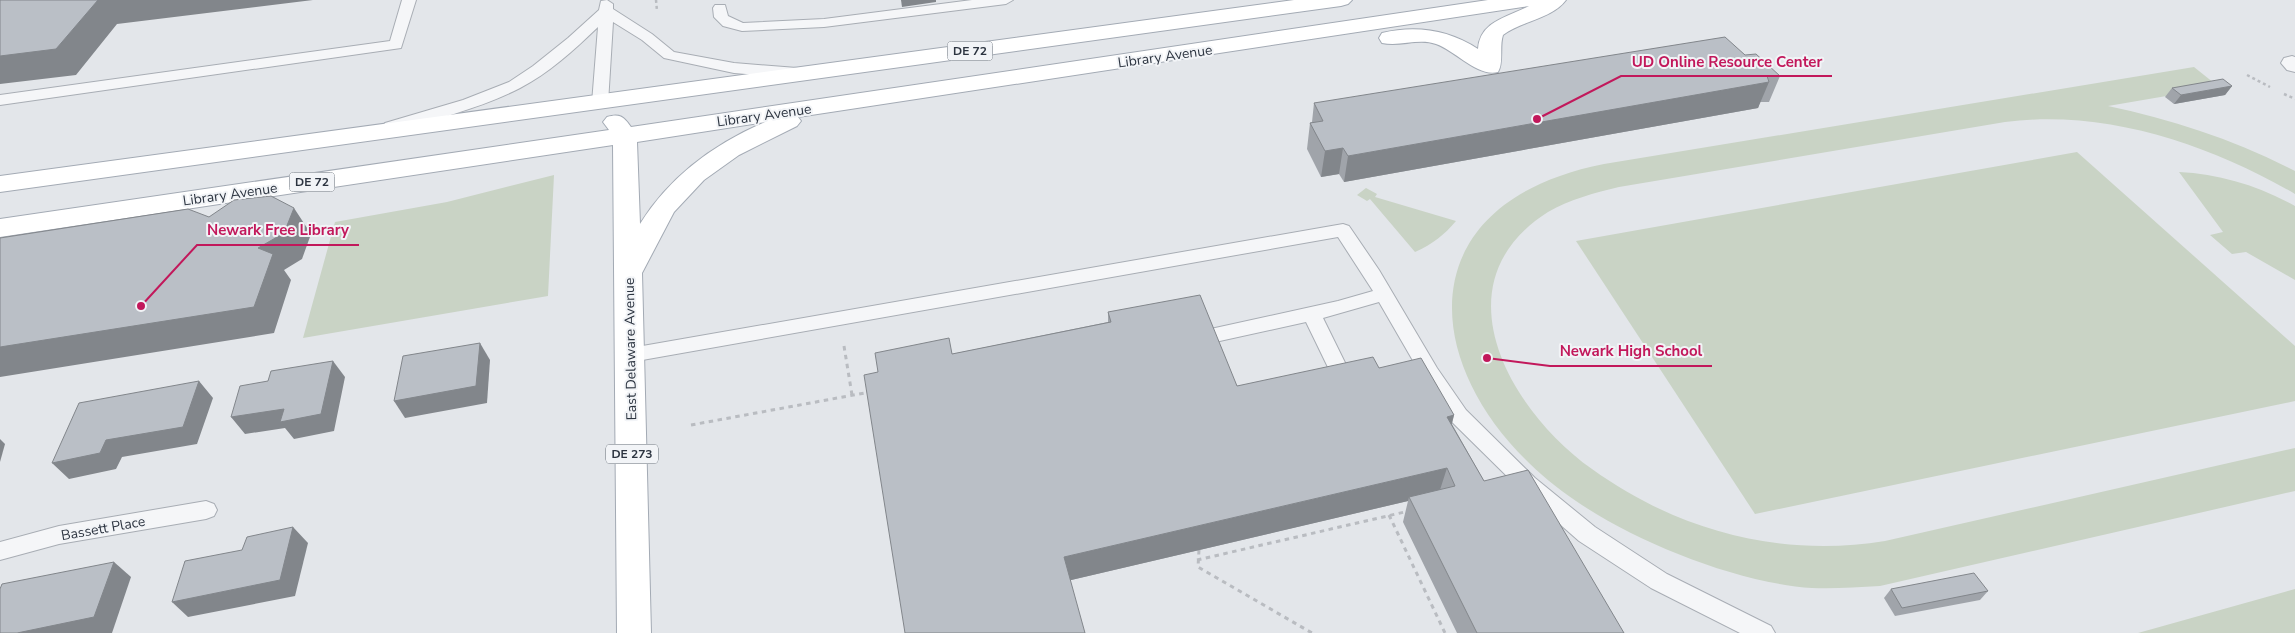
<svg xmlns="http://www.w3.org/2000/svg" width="2295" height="633" viewBox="0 0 2295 633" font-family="'Nunito Sans',sans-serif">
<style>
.green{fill:#c9d3c5}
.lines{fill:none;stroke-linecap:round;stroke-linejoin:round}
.service-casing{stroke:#a8adb4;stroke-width:2}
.minor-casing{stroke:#a8adb4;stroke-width:2}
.primary-casing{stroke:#a3aab4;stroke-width:2}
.path-far1{stroke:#b9bcc1;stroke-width:2.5;stroke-dasharray:3 3;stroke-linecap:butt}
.path{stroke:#b9bcc1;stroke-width:3;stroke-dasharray:4.5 4.5;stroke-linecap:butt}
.service{fill:#f5f6f8;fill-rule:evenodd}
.minor{fill:#f5f6f8;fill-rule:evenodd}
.primary{fill:#fff;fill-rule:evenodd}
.wall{fill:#a0a4aa}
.shaded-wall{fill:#82868b}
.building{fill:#babfc6;stroke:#82868b}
.labels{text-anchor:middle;stroke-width:4;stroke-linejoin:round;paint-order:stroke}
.shield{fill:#f2f4f7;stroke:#676e77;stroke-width:1}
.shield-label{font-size:12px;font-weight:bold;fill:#2c3440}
.street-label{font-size:14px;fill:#2c3440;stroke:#f2f4f7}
.leader{fill:none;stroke:#c2185b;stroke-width:2}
.callout-dot{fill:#c2185b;stroke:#f2f4f7;stroke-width:2}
.callout-label{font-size:15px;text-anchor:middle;font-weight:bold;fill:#c2185b;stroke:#f2f4f7;stroke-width:4;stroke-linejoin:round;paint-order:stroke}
</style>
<rect width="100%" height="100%" fill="#e3e6ea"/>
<!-- green -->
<g class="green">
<path d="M 2194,67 L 2219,87 L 2108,106 C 2174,120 2235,140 2295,171 L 2295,194 C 2209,144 2105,109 2005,122 L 1619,187 C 1595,193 1570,199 1548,212 C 1436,283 1510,411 1592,469 C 1678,531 1781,558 1885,541 L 2295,448 L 2295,491 L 1880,586 C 1857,587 1835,589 1812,588 C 1738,583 1637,543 1576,501 C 1425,399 1387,207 1604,164 Z"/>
<path d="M 2077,152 L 2295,346 L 2295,401 L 1755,514 L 1576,241 Z"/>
<path d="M 2179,172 C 2220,174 2259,186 2295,206 L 2295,280 L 2246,252 L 2232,254 L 2210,235 L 2223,232 Z"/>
<path d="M 554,175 L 548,296 L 303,338 L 335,222 L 447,202 Z"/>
<path d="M 1366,188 L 1377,194 L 1375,197 L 1456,221 C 1444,235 1433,244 1415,252 L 1370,199 L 1367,201 L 1357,195 Z"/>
<path d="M 2295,589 L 2295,633 L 2138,633 Z"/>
</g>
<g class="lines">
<defs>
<g id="service">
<path d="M 402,0 L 416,0 L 401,48 L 0,105 L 0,95 L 390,41 Z"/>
<path d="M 607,0 L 613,4 L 613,9 L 652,34 L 674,52 L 734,63 L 797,68 L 805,73 L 797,78 L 734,73 L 664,58 L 642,40 L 613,22 L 608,103 L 606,106 L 594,106 L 592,103 L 598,27 C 574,50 549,73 520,88 C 481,108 438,118 397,131 L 385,131 L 383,127 L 385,123 L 463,100 L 509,82 L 533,66 L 568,38 L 599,10 L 601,1 Z"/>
<path d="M 972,0 L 1013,0 L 1006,4 L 824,27 L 742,31 L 723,26 L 714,17 L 713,8 L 715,5 L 725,5 L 728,16 L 743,23 L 824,19 Z"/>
<path d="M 1343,224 L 1349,226 L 1379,270 L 1437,368 L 1466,410 L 1535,478 L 1595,527 L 1667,574 L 1771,626 L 1775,633 L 1740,633 L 1651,588 L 1579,541 L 1521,490 L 1452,422 L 1423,378 L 1379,302 L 1323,318 L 1357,387 L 1354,392 L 1347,395 L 1340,392 L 1306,322 L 1206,344 L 1199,342 L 1196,337 L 1199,332 L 1206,330 L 1338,301 L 1373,291 L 1338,237 L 631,362 L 624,360 L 621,355 L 624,350 L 631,348 Z"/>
<path d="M 206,501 L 214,504 L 217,510 L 214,516 L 206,519 L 59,544 L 0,560 L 0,542 L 59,526 Z"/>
</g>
<path id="minor" d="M 2292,56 L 2295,57 L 2295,72 L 2287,70 L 2281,63 L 2284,58 Z"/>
<g id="primary">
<path d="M 1294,0 L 1352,0 L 1348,4 L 1341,6 L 0,192 L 0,176 Z"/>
<path d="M 1488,0 L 1566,0 C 1552,19 1521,21 1503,35 C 1499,47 1504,62 1498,72 C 1477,77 1456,51 1436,44 C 1418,38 1400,47 1382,43 L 1379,38 L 1382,33 C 1416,25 1449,30 1478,49 C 1480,21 1508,17 1529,6 L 798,117 L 801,121 L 797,126 L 739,155 L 704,180 L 674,212 L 642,273 L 651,633 L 617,633 L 613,145 L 0,237 L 0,219 L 609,130 L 603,122 L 607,117 C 620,113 624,117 631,127 ZM 765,122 C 714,144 670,176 640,224 L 637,142 Z"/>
</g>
</defs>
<!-- service casing -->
<use href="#service" class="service-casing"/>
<!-- minor casing -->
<use href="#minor" class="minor-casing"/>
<!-- primary casing -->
<use href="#primary" class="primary-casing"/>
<!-- path-far1 -->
<g class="path-far1">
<path d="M 656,0 L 657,11"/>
<path d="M 2247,75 L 2270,87"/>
<path d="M 2284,94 L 2295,99"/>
</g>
<!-- path -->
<g class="path">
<path d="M 844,346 L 852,395"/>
<path d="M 691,425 L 870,392"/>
<path d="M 1389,515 L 1445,633"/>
<path d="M 1199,550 L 1198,567 L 1312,633"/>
<path d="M 1197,560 L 1409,511"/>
</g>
<!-- service -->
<use href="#service" class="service"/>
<!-- minor -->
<use href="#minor" class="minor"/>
<!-- primary -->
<use href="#primary" class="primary"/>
</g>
<!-- wall -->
<g class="wall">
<path d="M 1745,55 L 1780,76 L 1769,102 L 1760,102 L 1758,108 L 1344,182 L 1339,174 L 1321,177 L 1307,149 L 1310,123 L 1312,122 L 1314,103 Z"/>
<path d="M 2232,86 L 2225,95 L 2174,104 L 2165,97 L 2172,88 Z"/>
<path d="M 1108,312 L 1237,386 L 1379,368 L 1454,415 L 1452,424 L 1484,481 L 1624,633 L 1457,633 L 1403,522 L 1408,501 L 1071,580 L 952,354 L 1108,322 Z"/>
<path d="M 1891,589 L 1988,591 L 1980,600 L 1895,616 L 1884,598 Z"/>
</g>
<!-- shaded-wall -->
<g class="shaded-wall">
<path d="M 98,0 L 313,0 L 117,24 L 76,75 L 0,84 L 0,56 Z"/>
<path d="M 901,0 L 936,0 L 936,2 L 902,7 Z"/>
<path d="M 1769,82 L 1758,108 L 1344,182 L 1348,156 Z"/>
<path d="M 2232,86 L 2225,95 L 2174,104 L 2181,95 Z"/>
<path d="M 1343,148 L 1339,174 L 1321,177 L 1325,151 Z"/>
<path d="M 294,208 L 311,234 L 302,259 L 284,270 L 291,280 L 274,333 L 0,377 L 0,347 L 258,248 Z"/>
<path d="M 480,343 L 490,360 L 487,403 L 405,418 L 394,401 Z"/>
<path d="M 333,361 L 345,377 L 334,431 L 294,439 L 285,428 L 245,434 L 231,417 Z"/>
<path d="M 199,381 L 213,398 L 197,444 L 122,457 L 116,469 L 69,479 L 52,463 Z"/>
<path d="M 1454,415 L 1447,441 L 1447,417 Z"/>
<path d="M 0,439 L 5,444 L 0,462 Z"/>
<path d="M 1447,468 L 1439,493 L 1409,497 L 1408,501 L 1067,581 L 1064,557 Z"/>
<path d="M 293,527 L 308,543 L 295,596 L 188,617 L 172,602 Z"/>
<path d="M 114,562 L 131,577 L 112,633 L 17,633 Z"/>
</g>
<!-- building -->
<g class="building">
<path d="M 0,0 L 98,0 L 56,49 L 0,56 Z"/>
<path d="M 1725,37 L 1745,55 L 1756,54 L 1780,76 L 1767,76 L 1769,82 L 1348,156 L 1343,148 L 1325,151 L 1310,123 L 1323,121 L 1314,103 Z"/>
<path d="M 2223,79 L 2232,86 L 2181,95 L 2172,88 Z"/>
<path d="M 271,196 L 294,208 L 284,233 L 258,248 L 273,254 L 254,307 L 0,347 L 0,238 L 188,209 L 209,217 L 234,200 Z"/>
<path d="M 1200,295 L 1237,386 L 1373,357 L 1379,368 L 1421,358 L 1454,415 L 1447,417 L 1484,481 L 1528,470 L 1624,633 L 1477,633 L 1409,497 L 1455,486 L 1447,468 L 1064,557 L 1085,633 L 905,633 L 864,375 L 878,372 L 875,353 L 949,338 L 952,354 L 1111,322 L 1108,312 Z"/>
<path d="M 480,343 L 476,386 L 394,401 L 403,356 Z"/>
<path d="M 333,361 L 321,414 L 280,422 L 284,409 L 231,417 L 240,386 L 268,381 L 271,371 Z"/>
<path d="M 199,381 L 183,427 L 106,440 L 100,453 L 52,463 L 79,403 Z"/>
<path d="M 293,527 L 280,580 L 172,602 L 185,561 L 242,550 L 247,537 Z"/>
<path d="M 114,562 L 94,617 L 17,633 L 0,633 L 0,589 L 2,584 Z"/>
<path d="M 1974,573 L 1988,591 L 1902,608 L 1891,589 Z"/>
</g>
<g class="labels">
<!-- shield labels -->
<g class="shield">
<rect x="947.5" y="41.5" width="45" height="19" rx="4"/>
<rect x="289.5" y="172.5" width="45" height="19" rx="4"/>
<rect x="606" y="444.5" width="52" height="19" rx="4"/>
</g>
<g class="shield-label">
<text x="970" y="55">DE 72</text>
<text x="312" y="186">DE 72</text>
<text x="632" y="458">DE 273</text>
</g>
<!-- street labels -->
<g class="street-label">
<text transform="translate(1165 56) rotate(-8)" y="5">Library Avenue</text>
<text transform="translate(764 115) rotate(-8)" y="5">Library Avenue</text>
<text transform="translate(230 194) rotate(-8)" y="5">Library Avenue</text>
<text transform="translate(630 349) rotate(-91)" y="5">East Delaware Avenue</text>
<text transform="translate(103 528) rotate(-10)" y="5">Bassett Place</text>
</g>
</g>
<!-- callouts -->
<path class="leader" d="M1537 119L1621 76H1832M141 306L197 245H359M1487 358L1550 366H1712"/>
<g class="callout-dot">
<circle cx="1537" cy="119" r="5"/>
<circle cx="141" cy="306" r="5"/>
<circle cx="1487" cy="358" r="5"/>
</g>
<g class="callout-label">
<text x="1727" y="67">UD Online Resource Center</text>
<text x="278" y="235">Newark Free Library</text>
<text x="1631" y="356">Newark High School</text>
</g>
</svg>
